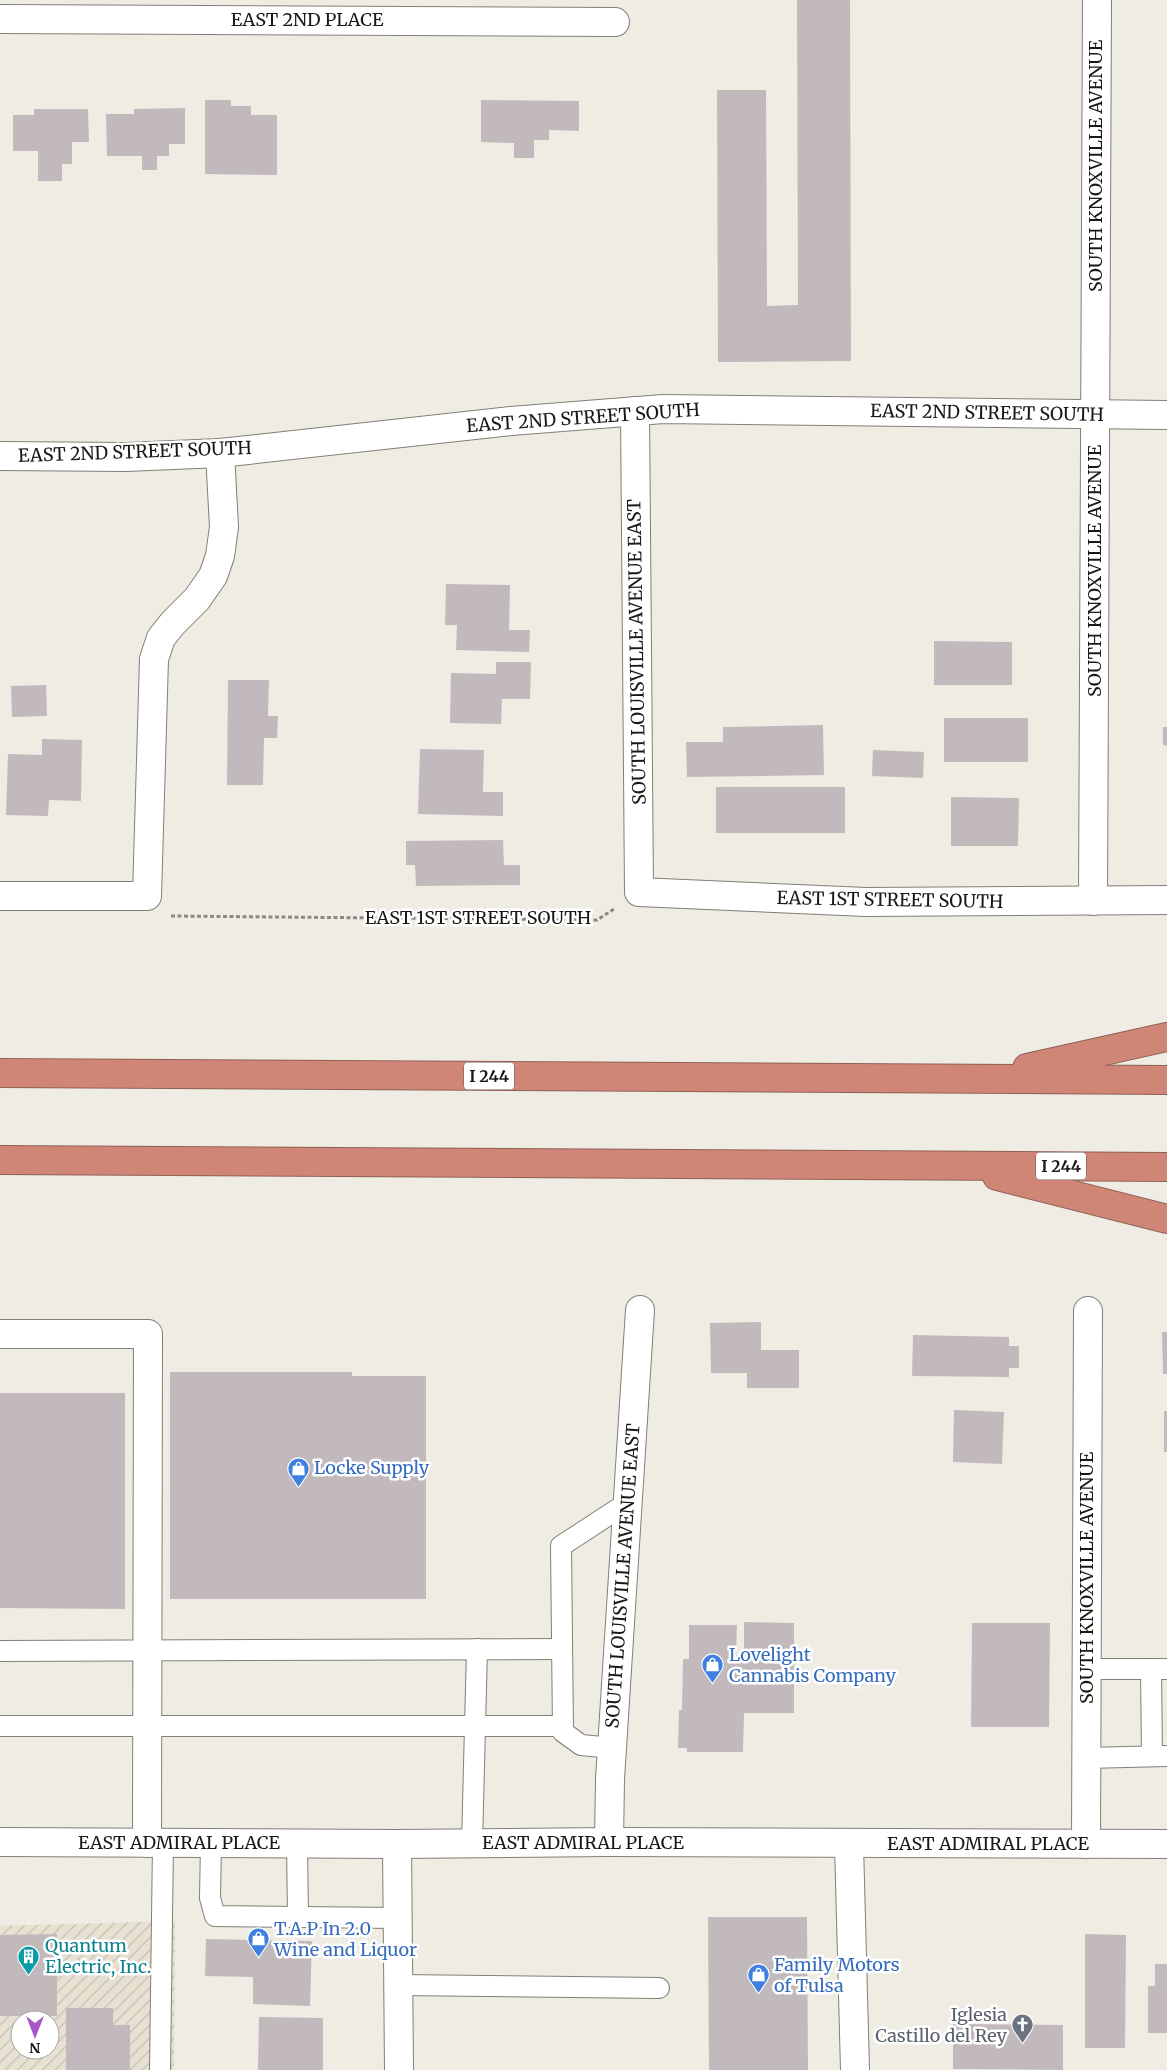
<svg xmlns="http://www.w3.org/2000/svg" width="1167" height="2070" viewBox="0 0 1167 2070" font-family="Merriweather,serif">
<style>
.industrial{fill:url(#industrial-furrows);fill-rule:evenodd}
.building{fill:#c2b9bd}
.lines{fill:none;stroke-linecap:round;stroke-linejoin:round}
.lane-casing{stroke:#817f77;stroke-width:22}
.street-casing{stroke:#817f77;stroke-width:30}
.secondary-casing{stroke:#817f77;stroke-width:30}
.highway-casing{stroke:#906055;stroke-width:30}
.path{stroke:#8b8983;stroke-width:3;stroke-dasharray:4 2.5;stroke-linecap:butt}
.lane{stroke:#fff;stroke-width:20}
.street{stroke:#fff;stroke-width:28}
.secondary{stroke:#fff;stroke-width:28}
.highway{stroke:#d08677;stroke-width:28}
.labels{text-anchor:middle;stroke-width:5;stroke-linejoin:round;paint-order:stroke}
.shield{fill:#fff;stroke:#5e5d5b;stroke-width:1}
.shield-label{font-size:16px;font-weight:bold;fill:#191815}
.street-label{font-size:18px;fill:#191815;stroke:#fff}
.shop-label{font-size:18px;fill:#366cbe;stroke:#fff;text-anchor:start}
.culture-label{font-size:18px;fill:#0d838f;stroke:#fff;text-anchor:start}
.worship-label{font-size:18px;fill:#5b616d;stroke:#fff;text-anchor:end}
</style>
<defs>
<pattern id="industrial-furrows" width="10" height="10" patternUnits="userSpaceOnUse" patternTransform="scale(1.25)"><rect width="10" height="10" fill="#e6e1d1"/><path d="M-1 1l2-2M0 10L10 0M9 11l2-2" fill="none" stroke="#c5c0b3"/></pattern>
</defs>
<rect width="100%" height="100%" fill="#efece3"/>
<!-- industrial -->
<path class="industrial" d="M 175,1921 L 174,2070 L 0,2070 L 0,1926 ZM 20,2020 L 50,2020 L 50,2050 L 20,2050 Z"/>
<!-- building -->
<g class="building">
<path d="M 797,0 L 850,0 L 851,361 L 718,362 L 717,90 L 766,90 L 767,306 L 798,305 Z"/>
<path d="M 205,100 L 231,100 L 231,106 L 251,106 L 251,115 L 277,115 L 277,175 L 205,174 Z"/>
<path d="M 481,100 L 579,101 L 579,131 L 549,130 L 549,140 L 534,140 L 534,158 L 514,158 L 514,143 L 481,142 Z"/>
<path d="M 185,108 L 185,144 L 169,144 L 169,156 L 157,156 L 157,170 L 142,170 L 142,156 L 107,156 L 106,114 L 134,114 L 134,109 Z"/>
<path d="M 34,109 L 88,109 L 89,142 L 72,142 L 72,164 L 62,164 L 62,181 L 38,181 L 38,151 L 13,151 L 13,115 L 34,115 Z"/>
<path d="M 446,584 L 510,585 L 509,630 L 530,630 L 529,652 L 456,650 L 457,625 L 445,625 Z"/>
<path d="M 934,641 L 1012,642 L 1012,685 L 934,685 Z"/>
<path d="M 496,662 L 531,662 L 530,699 L 502,699 L 501,724 L 450,723 L 451,673 L 496,674 Z"/>
<path d="M 228,680 L 269,680 L 268,716 L 278,716 L 277,738 L 264,738 L 263,785 L 227,785 Z"/>
<path d="M 46,685 L 47,716 L 12,717 L 11,686 Z"/>
<rect x="944" y="718" width="84" height="44"/>
<path d="M 823,725 L 824,775 L 687,777 L 686,742 L 723,742 L 723,727 Z"/>
<path d="M 1163,727 L 1167,727 L 1167,746 L 1163,745 Z"/>
<path d="M 42,739 L 82,740 L 81,801 L 49,800 L 48,816 L 6,815 L 8,754 L 42,755 Z"/>
<path d="M 420,749 L 484,750 L 483,792 L 503,792 L 503,816 L 418,814 Z"/>
<path d="M 873,750 L 924,752 L 923,778 L 872,776 Z"/>
<rect x="716" y="787" width="129" height="46"/>
<path d="M 951,797 L 1019,798 L 1018,846 L 951,846 Z"/>
<path d="M 503,840 L 504,865 L 520,865 L 520,885 L 416,886 L 415,865 L 406,865 L 406,841 Z"/>
<path d="M 761,1322 L 761,1350 L 799,1350 L 799,1388 L 747,1388 L 747,1373 L 711,1373 L 710,1323 Z"/>
<path d="M 1162,1332 L 1167,1332 L 1167,1374 L 1163,1374 Z"/>
<path d="M 913,1335 L 1009,1337 L 1009,1346 L 1019,1346 L 1019,1368 L 1009,1368 L 1009,1377 L 912,1376 Z"/>
<path d="M 170,1372 L 352,1372 L 352,1376 L 426,1376 L 426,1599 L 170,1599 Z"/>
<path d="M 0,1393 L 125,1393 L 125,1609 L 0,1608 Z"/>
<path d="M 954,1410 L 1004,1412 L 1002,1464 L 953,1462 Z"/>
<rect x="1164" y="1411" width="3" height="41"/>
<path d="M 744,1622 L 794,1623 L 794,1713 L 744,1713 L 743,1752 L 687,1752 L 687,1748 L 678,1748 L 679,1710 L 682,1710 L 683,1659 L 689,1659 L 689,1625 L 737,1625 L 736,1655 L 744,1655 Z"/>
<path d="M 972,1623 L 1050,1623 L 1049,1727 L 971,1727 Z"/>
<path d="M 708,1917 L 807,1917 L 808,2070 L 709,2070 Z"/>
<path d="M 57,1934 L 57,2016 L 0,2016 L 0,1935 Z"/>
<path d="M 1085,1934 L 1126,1935 L 1125,2048 L 1085,2048 Z"/>
<path d="M 206,1939 L 312,1941 L 310,2006 L 253,2004 L 253,1977 L 205,1976 Z"/>
<path d="M 1155,1964 L 1167,1964 L 1167,2033 L 1148,2033 L 1148,1986 L 1155,1986 Z"/>
<path d="M 66,2008 L 113,2008 L 113,2025 L 130,2025 L 130,2070 L 66,2070 Z"/>
<path d="M 259,2017 L 323,2018 L 323,2070 L 258,2070 Z"/>
<path d="M 953,2024 L 1063,2025 L 1063,2070 L 953,2069 Z"/>
</g>
<g class="lines">
<defs>
<g id="lane">
<path d="M 0,1651 L 562,1649"/>
<path d="M 1086,1669 L 1167,1669"/>
<path d="M 1151,1669 L 1152,1756"/>
<path d="M 0,1726 L 562,1726"/>
<path d="M 613,1748 L 581,1745 L 563,1732 L 561,1546 L 627,1503"/>
<path d="M 1086,1758 L 1167,1756"/>
<path d="M 211,1843 L 210,1898 L 215,1916 L 298,1917 L 297,1844"/>
<path d="M 472,1844 L 477,1649"/>
<path d="M 298,1917 L 398,1918"/>
<path d="M 398,1985 L 659,1988"/>
<path d="M 160,2070 L 163,1843"/>
</g>
<g id="street">
<path d="M 0,19 L 615,22"/>
<path d="M 635,411 L 639,892 L 866,902 L 1167,900"/>
<path d="M 0,456 L 126,457 L 220,453 L 511,421 L 663,409 L 1167,415"/>
<path d="M 0,896 L 147,896 L 154,659 L 161,638 L 173,623 L 197,599 L 213,576 L 220,556 L 224,527 L 220,453"/>
<path d="M 1093,901 L 1097,0"/>
<path d="M 0,1334 L 148,1334 L 147,1843"/>
<path d="M 609,1842 L 610,1779 L 640,1310"/>
<path d="M 397,1844 L 399,2070"/>
<path d="M 849,1844 L 855,2070"/>
<path d="M 1086,1844 L 1088,1311"/>
</g>
<path id="secondary" d="M 0,1842 L 397,1844 L 609,1842 L 1167,1844"/>
<g id="highway">
<path d="M 1027,1068 L 1167,1037"/>
<path d="M 0,1073 L 1167,1080"/>
<path d="M 0,1160 L 1167,1167"/>
<path d="M 997,1176 L 1167,1219"/>
</g>
</defs>
<!-- lane casing -->
<use href="#lane" class="lane-casing"/>
<!-- street casing -->
<use href="#street" class="street-casing"/>
<!-- secondary casing -->
<use href="#secondary" class="secondary-casing"/>
<!-- highway casing -->
<use href="#highway" class="highway-casing"/>
<!-- path -->
<path class="path" d="M 171,916 L 597,920 L 614,909"/>
<!-- lane -->
<use href="#lane" class="lane"/>
<!-- street -->
<use href="#street" class="street"/>
<!-- secondary -->
<use href="#secondary" class="secondary"/>
<!-- highway -->
<use href="#highway" class="highway"/>
</g>
<!-- icons -->
<defs>
<symbol id="shop-pin" viewBox="-11 -11 22 30"><path d="M0 17L-7.5 6A9.5 9.5 0 1 1 7.5 6Z" fill="#3f7fe0" stroke="#fff"/><path d="M-5-2.5h2.3a2.7 3.5 0 0 1 5.4 0H5L5.5 6h-11ZM-1.5-2.5h3a1.5 2.3 0 0 0-3 0Z" fill="#fff"/></symbol>
<symbol id="building-pin" viewBox="-11 -11 22 30"><path d="M0 17L-7.5 6A9.5 9.5 0 1 1 7.5 6Z" fill="#0f9aa8" stroke="#fff"/><path d="M-4-6H4V6H1V3H-1V6H-4ZM-2.5-4.3h1.7v1.8h-1.7ZM.8-4.3h1.7v1.8H.8ZM-2.5-1h1.7V.8h-1.7ZM.8-1h1.7V.8H.8Z" fill="#fff"/></symbol>
<symbol id="church-pin" viewBox="-11 -11 22 30"><path d="M0 17L-7.5 6A9.5 9.5 0 1 1 7.5 6Z" fill="#6b7280" stroke="#fff"/><path d="M-1.2-6h2.4v3.5h3.3v2.4h-3.3V6h-2.4V-.1h-3.3v-2.4h3.3Z" fill="#fff"/></symbol>
</defs>
<g fill-rule="evenodd">
<use href="#shop-pin" x="286" y="1456" width="25" height="34"/>
<use href="#shop-pin" x="700" y="1652" width="25" height="34"/>
<use href="#shop-pin" x="246" y="1926" width="25" height="34"/>
<use href="#building-pin" x="16" y="1944" width="25" height="34"/>
<use href="#shop-pin" x="746" y="1962" width="25" height="34"/>
<use href="#church-pin" x="1010" y="2012" width="25" height="34"/>
</g>
<g class="labels">
<!-- shield labels -->
<g class="shield">
<rect x="464" y="1062.5" width="50" height="27" rx="4"/>
<rect x="1036" y="1152.5" width="50" height="27" rx="4"/>
</g>
<g class="shield-label">
<text x="489" y="1082">I 244</text>
<text x="1061" y="1172">I 244</text>
</g>
<!-- street labels -->
<g class="street-label">
<text x="307" y="26">EAST 2ND PLACE</text>
<text transform="translate(1096 166) rotate(-90)" y="6">SOUTH KNOXVILLE AVENUE</text>
<text transform="translate(987 413) rotate(1)" y="6">EAST 2ND STREET SOUTH</text>
<text transform="translate(583 418) rotate(-4)" y="6">EAST 2ND STREET SOUTH</text>
<text transform="translate(135 452) rotate(-2)" y="6">EAST 2ND STREET SOUTH</text>
<text transform="translate(1095 571) rotate(-90)" y="6">SOUTH KNOXVILLE AVENUE</text>
<text transform="translate(637 652) rotate(-91)" y="6">SOUTH LOUISVILLE AVENUE EAST</text>
<text transform="translate(890 900) rotate(1)" y="6">EAST 1ST STREET SOUTH</text>
<text x="478" y="924">EAST 1ST STREET SOUTH</text>
<text transform="translate(623 1576) rotate(-86)" y="6">SOUTH LOUISVILLE AVENUE EAST</text>
<text transform="translate(1087 1578) rotate(-90)" y="6">SOUTH KNOXVILLE AVENUE</text>
<text x="179" y="1849">EAST ADMIRAL PLACE</text>
<text x="583" y="1849">EAST ADMIRAL PLACE</text>
<text x="988" y="1850">EAST ADMIRAL PLACE</text>
</g>
<!-- shop labels -->
<g class="shop-label">
<text x="314" y="1474">Locke Supply</text>
<text x="729" y="1661">Lovelight<tspan x="729" dy="21">Cannabis Company</tspan></text>
<text x="274" y="1935">T.A.P In 2.0<tspan x="274" dy="21">Wine and Liquor</tspan></text>
<text x="774" y="1971">Family Motors<tspan x="774" dy="21">of Tulsa</tspan></text>
</g>
<!-- culture labels -->
<g class="culture-label">
<text x="45" y="1952">Quantum<tspan x="45" dy="21">Electric, Inc.</tspan></text>
</g>
<!-- worship labels -->
<g class="worship-label">
<text x="1007" y="2021">Iglesia<tspan x="1007" dy="21">Castillo del Rey</tspan></text>
</g>
</g>
<!-- north arrow -->
<g transform="translate(35 2035) rotate(180)"><circle r="24" fill="#ffffff" stroke="#a3a3a1"/>
<path d="M0-4L9 19L0 12L-9 19Z" fill="#a957c6"/>
<text y="-8" font-size="14" font-weight="bold" text-anchor="middle" fill="#191815">N</text>
</g>
</svg>
